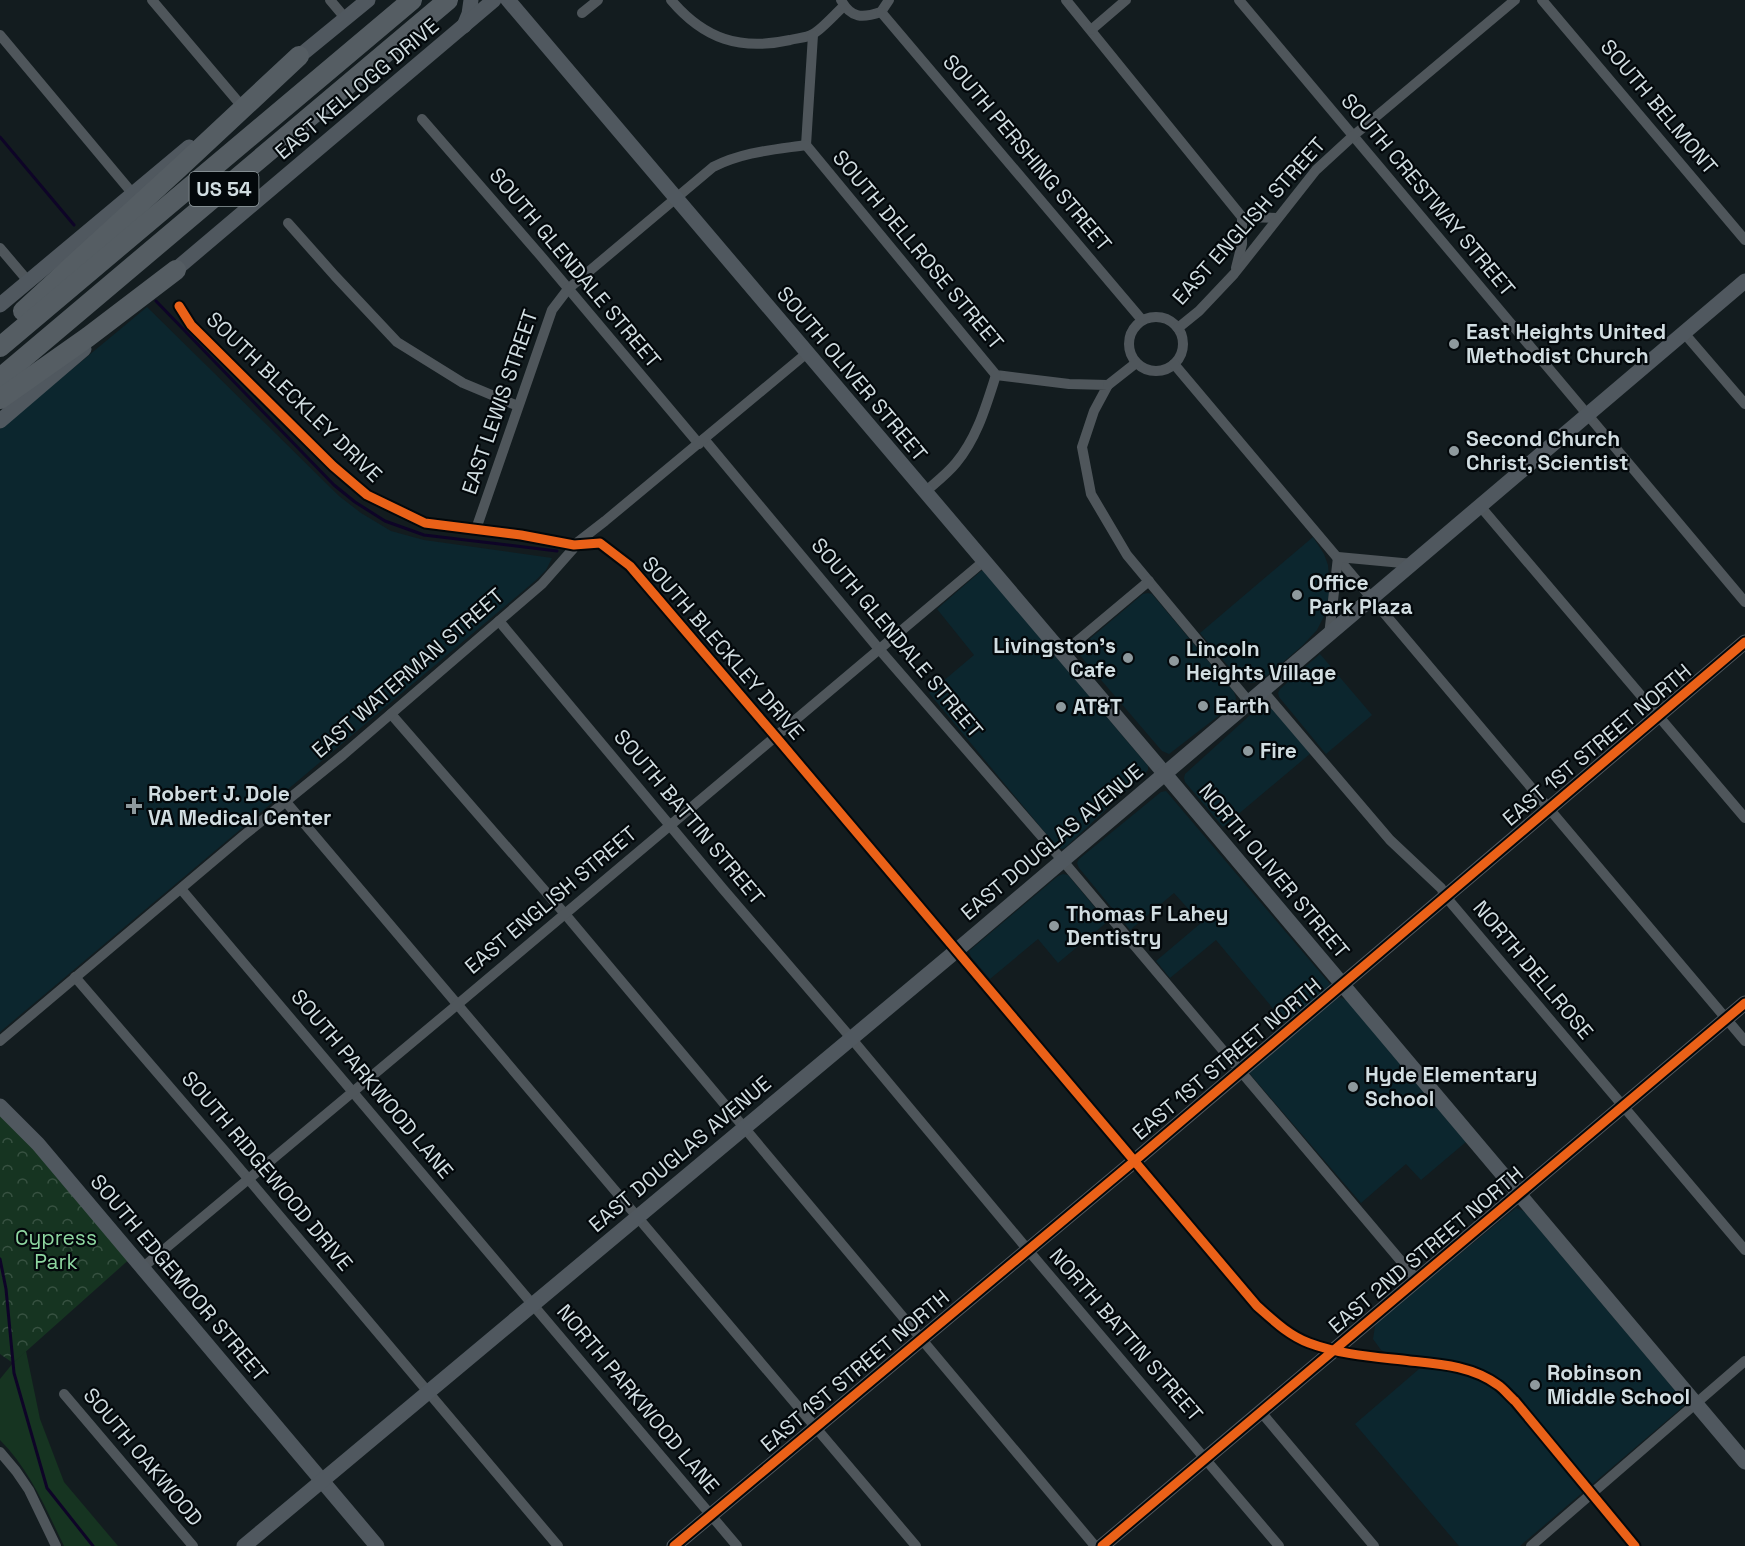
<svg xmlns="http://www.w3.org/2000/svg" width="1745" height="1546" viewBox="0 0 1745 1546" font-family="'Space Grotesk',sans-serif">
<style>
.built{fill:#0c262e}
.green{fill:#163421}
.park{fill:url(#park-crowns)}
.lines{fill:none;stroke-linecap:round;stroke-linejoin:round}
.stream{stroke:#0e0427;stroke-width:3}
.street{stroke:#4f565b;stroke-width:10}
.secondary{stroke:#50585f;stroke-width:15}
.highway{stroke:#555d63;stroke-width:20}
.cycleway-casing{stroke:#03080b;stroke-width:13}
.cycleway{stroke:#ea6118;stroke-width:9}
.poi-dot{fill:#8e999d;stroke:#03080b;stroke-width:2}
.labels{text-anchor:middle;stroke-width:4.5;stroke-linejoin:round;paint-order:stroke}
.shield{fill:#03080b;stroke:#939da1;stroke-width:1.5}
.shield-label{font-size:20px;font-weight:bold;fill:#d1dde1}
.street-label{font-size:21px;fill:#d1dde1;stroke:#03080b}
.poi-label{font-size:21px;font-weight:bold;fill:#d1dde1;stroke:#03080b;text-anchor:start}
.park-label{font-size:21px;fill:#8ed7a1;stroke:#03080b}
</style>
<defs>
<pattern id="park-crowns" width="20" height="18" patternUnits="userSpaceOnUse" patternTransform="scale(1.5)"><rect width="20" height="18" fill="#163421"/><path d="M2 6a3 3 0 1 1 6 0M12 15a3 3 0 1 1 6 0" fill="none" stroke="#375141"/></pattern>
</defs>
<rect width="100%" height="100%" fill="#131c1f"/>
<!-- built -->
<g class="built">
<path d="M 147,307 L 339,496 L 361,513 L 391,531 L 424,540 L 552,558 L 546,570 L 535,581 L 0,1032 L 0,429 Z"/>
<path d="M 1313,537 L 1324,554 L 1328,565 L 1330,590 L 1324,616 L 1317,630 L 1302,646 L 1262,680 L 1251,683 L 1242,679 L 1235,674 L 1200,633 Z"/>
<path d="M 981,571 L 984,571 L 1148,766 L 1148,770 L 1145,773 L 1067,846 L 1063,849 L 1058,848 L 929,693 L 974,655 L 937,609 Z"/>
<path d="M 1148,593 L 1152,594 L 1234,692 L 1236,698 L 1235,703 L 1230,707 L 1169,754 L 1162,751 L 1078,653 L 1079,648 L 1143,594 Z"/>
<path d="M 1320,654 L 1372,715 L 1326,754 L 1279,697 L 1278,693 L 1280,689 Z"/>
<path d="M 1265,708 L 1272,709 L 1311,753 L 1223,827 L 1185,782 L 1184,778 L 1185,774 L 1249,716 L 1259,709 Z"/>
<path d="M 1166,791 L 1330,984 L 1329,988 L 1285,1023 L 1216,940 L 1170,978 L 1156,961 L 1201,923 L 1174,893 L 1130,930 L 1079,868 L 1077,863 L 1079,859 L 1161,792 Z"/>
<path d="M 1063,874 L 1068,875 L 1107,922 L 1058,963 L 1038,939 L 990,979 L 971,957 L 969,951 L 1058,876 Z"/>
<path d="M 1340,997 L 1348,1001 L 1466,1142 L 1421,1180 L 1406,1164 L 1361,1203 L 1250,1074 L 1250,1070 L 1334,999 Z"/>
<path d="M 1516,1208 L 1524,1211 L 1685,1402 L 1685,1405 L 1520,1546 L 1459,1546 L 1355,1424 L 1419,1369 L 1429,1357 L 1387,1353 L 1381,1350 L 1373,1339 L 1375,1326 L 1378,1321 Z"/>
</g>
<!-- green -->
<path class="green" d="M 26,1351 L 40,1419 L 64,1482 L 118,1546 L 64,1546 C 46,1509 30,1470 0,1440 L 0,1379 L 13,1363 Z"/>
<!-- park -->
<path class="park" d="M 0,1111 L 133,1256 L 13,1363 L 0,1354 Z"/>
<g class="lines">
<!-- stream -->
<g class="stream">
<path d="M 0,137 L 74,225"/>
<path d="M 156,301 L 334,485 L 355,502 L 385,521 L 424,535 L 557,551"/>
<path d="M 0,1259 L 6,1289 L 14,1373 L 47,1488 L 93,1546"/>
</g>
<!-- street -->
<g class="street">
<path d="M 152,0 L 240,104"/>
<path d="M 330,0 L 346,19"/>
<path d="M 671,0 C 704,39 740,51 790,40 C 797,38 807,38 813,34 C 821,30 836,13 844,6"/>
<path d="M 841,0 C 851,19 863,18 881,12 L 889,0"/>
<path d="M 1066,0 L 1242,217"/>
<path d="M 1239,0 L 1745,602"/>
<path d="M 1542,0 L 1745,240"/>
<path d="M 881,12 L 1142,320"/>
<path d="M 582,13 L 598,0"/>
<path d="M 1091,30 L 1126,0"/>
<path d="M 0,35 L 133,194"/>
<path d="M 813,35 L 806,145 L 996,375 L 1069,384 L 1108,385 L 1094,411 L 1082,447 L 1091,494 L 1127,555 L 1250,703"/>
<path d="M 422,119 L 540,255 L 699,444"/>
<path d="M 288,223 L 335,276 L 397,342 L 463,383 L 518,406"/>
<path d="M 0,248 L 28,281"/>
<path d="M 1236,268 L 1242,244 L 1242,217 L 1277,218"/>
<path d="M 179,306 L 191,325 L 333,466 L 367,495 L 425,523 L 521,535 L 574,545 L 600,543 L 630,566 L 776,737 L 1257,1306 C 1273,1320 1288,1335 1309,1343 C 1341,1355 1376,1357 1410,1361 C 1440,1364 1472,1366 1498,1385 C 1504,1389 1509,1396 1515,1401 L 1635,1546"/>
<circle cx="1156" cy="344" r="27"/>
<path d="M 1178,328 L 1199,311 L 1234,274 L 1316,170 L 1353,136 L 1515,0"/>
<path d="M 1684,333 L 1745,404"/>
<path d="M 1174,364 L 1745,1041"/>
<path d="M 1108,385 L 1136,363"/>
<path d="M 704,439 L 879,649 L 1063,861 L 1417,1280"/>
<path d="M 925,492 C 935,483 947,474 956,463 C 977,438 986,406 996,375"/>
<path d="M 1480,506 L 1745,818"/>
<path d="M 476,529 L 552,310 L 568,289 L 713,167 C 743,152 772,150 806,145"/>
<path d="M 499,621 L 723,889 L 851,1038 L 1028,1250 L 1279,1546"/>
<path d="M 1329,635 L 1338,557 L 1413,564"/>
<path d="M 1063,653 L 1149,581"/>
<path d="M 1263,691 L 1390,840 L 1441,888 L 1446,897 L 1745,1250"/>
<path d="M 391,714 L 565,914 L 1095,1546"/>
<path d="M 286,802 L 916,1546"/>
<path d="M 181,889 L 737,1546"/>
<path d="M 75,977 L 223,1149 L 558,1546"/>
<path d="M 0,1041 L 243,836 L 343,755 L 542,584 L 573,549 L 574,545 L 605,521 L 807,353"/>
<path d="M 142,1268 L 458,1004 L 984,561"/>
<path d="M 64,1394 L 193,1546"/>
<path d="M 1261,1412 L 1374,1546"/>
<path d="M 0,1452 L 16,1471 L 29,1490 L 56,1546"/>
<path d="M 1531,1546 L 1745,1361"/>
</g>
<!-- secondary -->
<g class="secondary">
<path d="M 508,0 L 1165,774 L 1745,1462"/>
<path d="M 464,26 L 469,14 L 471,0"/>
<path d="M 291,63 L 368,0"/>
<path d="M 168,276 L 494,0"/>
<path d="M 0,305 L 189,147"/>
<path d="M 0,421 L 84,349"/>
<path d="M 0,1106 L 38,1144 L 377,1546"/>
<path d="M 244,1546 L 956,951 L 1745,281"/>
<path d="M 674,1546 L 1138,1158 L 1745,642"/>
<path d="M 1102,1546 L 1745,1003"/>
</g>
<!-- highway -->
<g class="highway">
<path d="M 23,311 L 178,169 L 299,56"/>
<path d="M 0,347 L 412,0"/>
<path d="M 0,378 L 448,0"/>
<path d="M 0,399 L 88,337 L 176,270"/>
</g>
<defs>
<g id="cycleway">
<path d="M 179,306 L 191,325 L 333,466 L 367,495 L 425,523 L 521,535 L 574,545 L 600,543 L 630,566 L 776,737 L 1257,1306 C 1273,1320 1288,1335 1309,1343 C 1341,1355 1376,1357 1410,1361 C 1440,1364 1472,1366 1498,1385 C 1504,1389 1509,1396 1515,1401 L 1635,1546"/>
<path d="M 674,1546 L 1138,1158 L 1745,642"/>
<path d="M 1102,1546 L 1745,1003"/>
</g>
</defs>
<!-- cycleway casing -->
<use href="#cycleway" class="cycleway-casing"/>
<!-- cycleway -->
<use href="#cycleway" class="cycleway"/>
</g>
<!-- markers -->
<g class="poi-dot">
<circle cx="1454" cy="344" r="6"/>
<circle cx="1454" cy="451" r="6"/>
<circle cx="1297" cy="595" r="6"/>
<circle cx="1128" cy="658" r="6"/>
<circle cx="1174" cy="661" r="6"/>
<circle cx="1203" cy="706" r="6"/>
<circle cx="1061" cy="707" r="6"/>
<circle cx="1248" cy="751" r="6"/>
<path d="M131 797h6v6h6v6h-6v6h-6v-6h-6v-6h6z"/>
<circle cx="1054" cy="926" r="6"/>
<circle cx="1353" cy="1087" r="6"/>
<circle cx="1535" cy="1385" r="6"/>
</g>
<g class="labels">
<!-- shield labels -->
<rect class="shield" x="189.5" y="172" width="69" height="34" rx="4.5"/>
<g class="shield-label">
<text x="224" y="196">US 54</text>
</g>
<!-- street labels -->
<g class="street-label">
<text transform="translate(357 89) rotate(-40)" y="7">EAST KELLOGG DRIVE</text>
<text transform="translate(1659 107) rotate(50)" y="7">SOUTH BELMONT</text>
<text transform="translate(1027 153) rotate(50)" y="7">SOUTH PERSHING STREET</text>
<text transform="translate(1428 195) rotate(50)" y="7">SOUTH CRESTWAY STREET</text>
<text transform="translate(1249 221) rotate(-48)" y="7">EAST ENGLISH STREET</text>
<text transform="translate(918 250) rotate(50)" y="7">SOUTH DELLROSE STREET</text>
<text transform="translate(575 268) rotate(50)" y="7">SOUTH GLENDALE STREET</text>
<text transform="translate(852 374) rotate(50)" y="7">SOUTH OLIVER STREET</text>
<text transform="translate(294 397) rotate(44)" y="7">SOUTH BLECKLEY DRIVE</text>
<text transform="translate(500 402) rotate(-71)" y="7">EAST LEWIS STREET</text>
<text transform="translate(897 638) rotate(50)" y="7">SOUTH GLENDALE STREET</text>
<text transform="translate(723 648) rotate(49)" y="7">SOUTH BLECKLEY DRIVE</text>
<text transform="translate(408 673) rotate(-41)" y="7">EAST WATERMAN STREET</text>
<text transform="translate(1597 745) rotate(-40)" y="7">EAST 1ST STREET NORTH</text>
<text transform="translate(689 817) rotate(50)" y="7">SOUTH BATTIN STREET</text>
<text transform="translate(1052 842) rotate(-40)" y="7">EAST DOUGLAS AVENUE</text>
<text transform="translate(1274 871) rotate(50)" y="7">NORTH OLIVER STREET</text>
<text transform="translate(551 900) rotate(-40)" y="7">EAST ENGLISH STREET</text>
<text transform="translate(1533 970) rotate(50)" y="7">NORTH DELLROSE</text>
<text transform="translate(1227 1059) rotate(-40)" y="7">EAST 1ST STREET NORTH</text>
<text transform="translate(372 1084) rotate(50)" y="7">SOUTH PARKWOOD LANE</text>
<text transform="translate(680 1154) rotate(-40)" y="7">EAST DOUGLAS AVENUE</text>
<text transform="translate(267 1171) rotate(50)" y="7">SOUTH RIDGEWOOD DRIVE</text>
<text transform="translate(1426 1250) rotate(-40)" y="7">EAST 2ND STREET NORTH</text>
<text transform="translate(179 1278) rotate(50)" y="7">SOUTH EDGEMOOR STREET</text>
<text transform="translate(1126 1335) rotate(49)" y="7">NORTH BATTIN STREET</text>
<text transform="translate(855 1371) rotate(-40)" y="7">EAST 1ST STREET NORTH</text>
<text transform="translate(638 1399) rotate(50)" y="7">NORTH PARKWOOD LANE</text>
<text transform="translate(143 1457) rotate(50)" y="7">SOUTH OAKWOOD</text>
</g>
<!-- poi labels -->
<g class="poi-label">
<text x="1466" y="339">East Heights United<tspan x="1466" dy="24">Methodist Church</tspan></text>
<text x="1466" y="446">Second Church<tspan x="1466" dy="24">Christ, Scientist</tspan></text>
<text x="1309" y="590">Office<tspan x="1309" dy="24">Park Plaza</tspan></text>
<text x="1116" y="653" text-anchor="end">Livingston's<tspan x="1116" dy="24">Cafe</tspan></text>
<text x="1186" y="656">Lincoln<tspan x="1186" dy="24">Heights Village</tspan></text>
<text x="1215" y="713">Earth</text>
<text x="1073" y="714">AT&amp;T</text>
<text x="1260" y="758">Fire</text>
<text x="148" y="801">Robert J. Dole<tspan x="148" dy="24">VA Medical Center</tspan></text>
<text x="1066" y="921">Thomas F Lahey<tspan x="1066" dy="24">Dentistry</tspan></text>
<text x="1365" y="1082">Hyde Elementary<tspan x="1365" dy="24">School</tspan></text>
<text x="1547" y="1380">Robinson<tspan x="1547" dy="24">Middle School</tspan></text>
</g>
<!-- park labels -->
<g class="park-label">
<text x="56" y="1245">Cypress<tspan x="56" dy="24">Park</tspan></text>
</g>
</g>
</svg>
